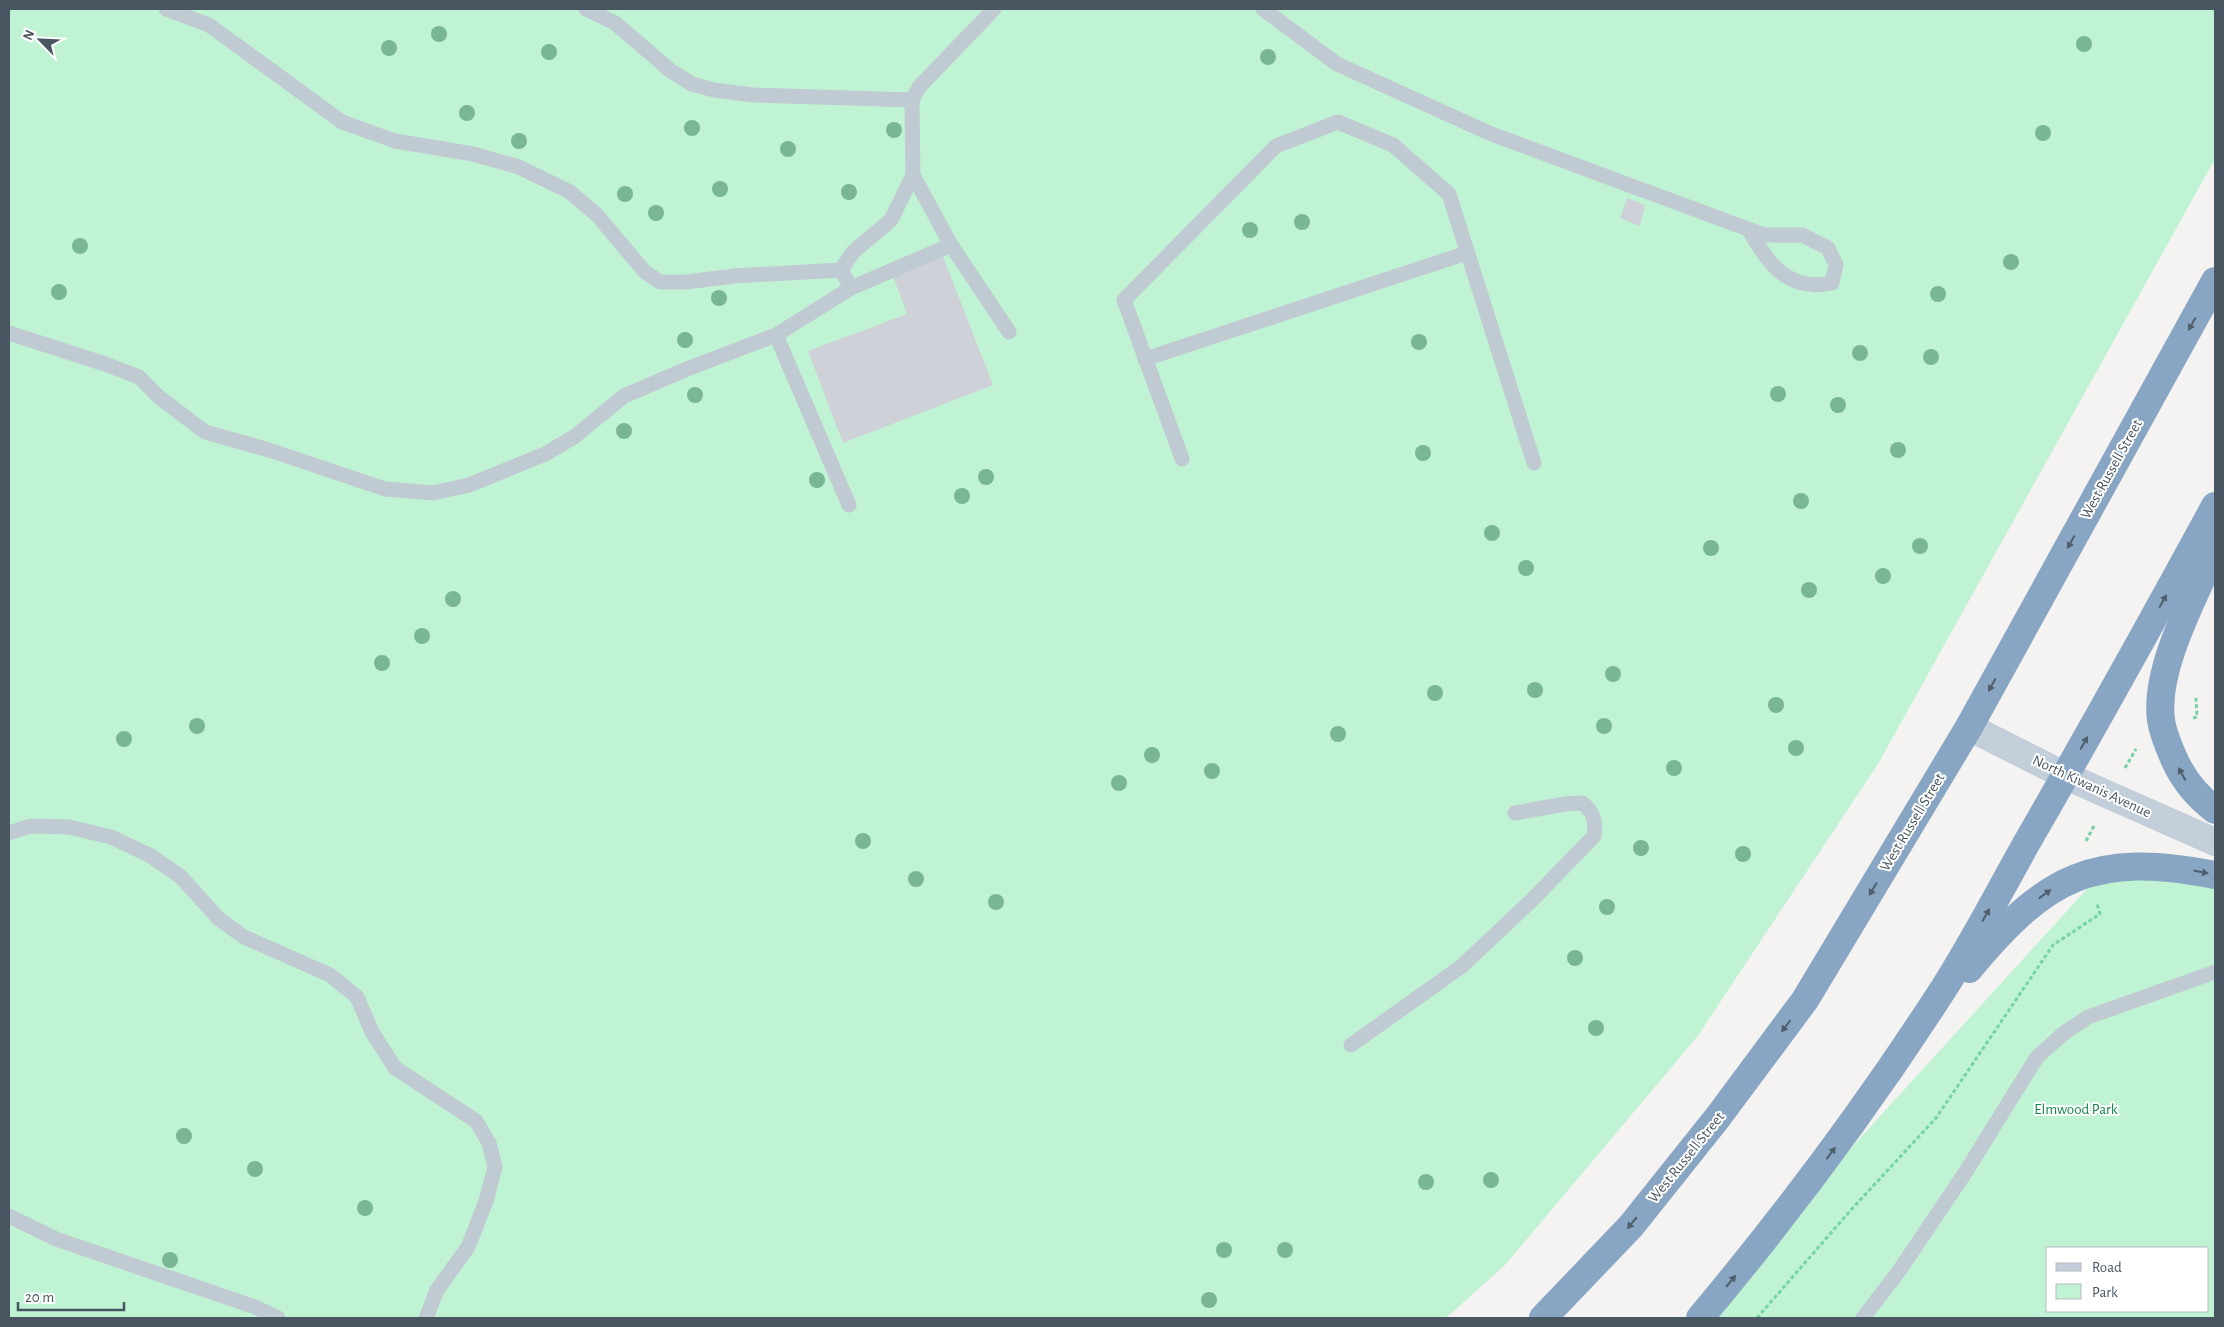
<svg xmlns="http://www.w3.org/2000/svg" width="2224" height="1327" viewBox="0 0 2224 1327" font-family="'Alegreya Sans',sans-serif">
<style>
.green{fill:#c0f3d3;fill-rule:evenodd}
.building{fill:#ced1d7}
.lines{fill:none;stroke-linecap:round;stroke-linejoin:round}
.path{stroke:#75d4a3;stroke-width:3;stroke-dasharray:4 2.5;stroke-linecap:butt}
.lane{stroke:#c0cad2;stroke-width:15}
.secondary{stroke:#c2ceda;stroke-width:28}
.highway{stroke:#88a6c3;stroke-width:28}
.tree{fill:#78b694}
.oneway{fill:#4e5e6b}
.labels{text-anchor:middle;stroke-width:4;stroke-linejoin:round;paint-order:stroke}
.street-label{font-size:15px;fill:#485661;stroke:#fff}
.park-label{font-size:15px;fill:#128448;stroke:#fff}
</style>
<rect width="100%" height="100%" fill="#f5f2f2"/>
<!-- green -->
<g class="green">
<path d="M 9,9 L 2215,9 L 2215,159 L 1878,764 L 1697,1037 L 1505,1265 L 1446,1318 L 9,1318 Z"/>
<path d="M 2106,868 L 2215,882 L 2215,1318 L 1692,1318 L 1741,1269 ZM 2048,1248 L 2208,1248 L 2208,1311 L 2048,1311 Z"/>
</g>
<!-- building -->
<g class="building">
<path d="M 1627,198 L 1645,205 L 1640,226 L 1620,218 Z"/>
<path d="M 942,254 L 993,385 L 843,443 L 808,351 L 907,314 L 892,273 Z"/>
</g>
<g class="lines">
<!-- path -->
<g class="path">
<path d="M 2193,718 L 2197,717 L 2196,698"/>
<path d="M 2125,768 L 2136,749"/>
<path d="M 2086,841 L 2095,824"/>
<path d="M 1757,1318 L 1850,1211 L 1936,1118 L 2053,945 L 2100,914 L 2097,904"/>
</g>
<!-- lane -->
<g class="lane">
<path d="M 166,9 L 209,25 L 342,122 L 395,141 L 473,154 L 519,167 L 570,192 L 597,215 L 645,272 L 660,282 L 686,282 L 734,276 L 841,270"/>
<path d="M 586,9 L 615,23 L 671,71 L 692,84 L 714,90 L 754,95 L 912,100"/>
<path d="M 1263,9 L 1337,64 L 1489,133 L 1764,235 L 1802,235 L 1828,248 L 1836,265 L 1832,283 C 1788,292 1768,264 1749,230"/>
<path d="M 913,175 L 951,245 L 851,288 L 841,270 L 853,252 L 891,220 L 913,175 L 912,100 L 919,87 L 994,9"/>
<path d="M 951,245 L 1009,332"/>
<path d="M 9,333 L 105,364 L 139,377 L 159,397 L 205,432 L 269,450 L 385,489 L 433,493 L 469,485 L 545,454 L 574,437 L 624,396 L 687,369 L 776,335 L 851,288"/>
<path d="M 776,335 L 849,505"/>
<path d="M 1145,359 L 1467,253"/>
<path d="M 1182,459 L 1124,300 L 1276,146 L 1338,122 L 1393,145 L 1449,194 L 1534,463"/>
<path d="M 9,833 L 30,826 L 69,827 L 111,837 L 151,856 L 181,877 L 219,919 L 244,937 L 330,975 L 357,997 L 372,1032 L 395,1068 L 476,1121 L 489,1143 L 495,1167 L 486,1201 L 468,1247 L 437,1290 L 426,1318"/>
<path d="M 1351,1045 L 1462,966 L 1533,899 L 1594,836 C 1596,821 1594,812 1582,803 L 1565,804 L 1515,813"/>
<path d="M 9,1216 L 56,1239 L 255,1307 L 278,1318"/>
<path d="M 1863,1318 L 1899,1271 L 1965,1173 L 2037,1057 L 2064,1033 L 2088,1017 L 2215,972"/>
</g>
<!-- secondary -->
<path class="secondary" d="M 1969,727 L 2066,776 L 2215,842"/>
<!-- highway -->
<g class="highway">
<path d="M 2215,549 C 2195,596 2154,668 2161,720 C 2163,734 2170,750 2176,763 C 2185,782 2198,797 2215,810"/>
<path d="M 1969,969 C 2046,876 2094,851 2215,875"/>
<path d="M 1543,1318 L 1631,1226 L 1718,1117 L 1805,1000 L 1969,727 L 2215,281"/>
<path d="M 1700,1318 C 1788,1213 1870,1103 1944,988 C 1974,941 1999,892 2026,844 C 2090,733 2153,620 2215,506"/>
</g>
</g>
<!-- trees -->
<g class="tree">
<circle cx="439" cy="34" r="8"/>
<circle cx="2084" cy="44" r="8"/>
<circle cx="389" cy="48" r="8"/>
<circle cx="549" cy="52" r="8"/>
<circle cx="1268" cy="57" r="8"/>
<circle cx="467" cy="113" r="8"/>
<circle cx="692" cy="128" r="8"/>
<circle cx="894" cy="130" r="8"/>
<circle cx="2043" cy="133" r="8"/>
<circle cx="519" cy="141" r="8"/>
<circle cx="788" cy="149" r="8"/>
<circle cx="720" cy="189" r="8"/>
<circle cx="849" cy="192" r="8"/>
<circle cx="625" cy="194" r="8"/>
<circle cx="656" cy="213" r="8"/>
<circle cx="1302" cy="222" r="8"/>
<circle cx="1250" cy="230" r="8"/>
<circle cx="80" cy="246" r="8"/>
<circle cx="2011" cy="262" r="8"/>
<circle cx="59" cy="292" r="8"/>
<circle cx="1938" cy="294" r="8"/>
<circle cx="719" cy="298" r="8"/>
<circle cx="685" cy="340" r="8"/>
<circle cx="1419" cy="342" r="8"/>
<circle cx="1860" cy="353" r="8"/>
<circle cx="1931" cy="357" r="8"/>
<circle cx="1778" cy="394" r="8"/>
<circle cx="695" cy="395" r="8"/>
<circle cx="1838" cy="405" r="8"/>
<circle cx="624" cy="431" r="8"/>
<circle cx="1898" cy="450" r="8"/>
<circle cx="1423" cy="453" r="8"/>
<circle cx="986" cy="477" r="8"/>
<circle cx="817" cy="480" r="8"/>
<circle cx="962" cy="496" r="8"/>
<circle cx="1801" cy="501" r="8"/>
<circle cx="1492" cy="533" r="8"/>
<circle cx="1920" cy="546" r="8"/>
<circle cx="1711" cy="548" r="8"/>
<circle cx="1526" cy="568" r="8"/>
<circle cx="1883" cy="576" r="8"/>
<circle cx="1809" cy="590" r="8"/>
<circle cx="453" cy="599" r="8"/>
<circle cx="422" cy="636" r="8"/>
<circle cx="382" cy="663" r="8"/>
<circle cx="1613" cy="674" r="8"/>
<circle cx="1535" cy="690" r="8"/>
<circle cx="1435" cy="693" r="8"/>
<circle cx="1776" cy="705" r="8"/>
<circle cx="197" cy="726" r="8"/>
<circle cx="1604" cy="726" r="8"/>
<circle cx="1338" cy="734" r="8"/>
<circle cx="124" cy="739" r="8"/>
<circle cx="1796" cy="748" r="8"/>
<circle cx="1152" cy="755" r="8"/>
<circle cx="1674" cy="768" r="8"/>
<circle cx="1212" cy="771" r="8"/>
<circle cx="1119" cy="783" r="8"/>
<circle cx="863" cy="841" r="8"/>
<circle cx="1641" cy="848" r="8"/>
<circle cx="1743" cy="854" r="8"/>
<circle cx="916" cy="879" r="8"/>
<circle cx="996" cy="902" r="8"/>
<circle cx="1607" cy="907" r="8"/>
<circle cx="1575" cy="958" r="8"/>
<circle cx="1596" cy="1028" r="8"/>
<circle cx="184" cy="1136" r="8"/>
<circle cx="255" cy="1169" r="8"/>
<circle cx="1491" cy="1180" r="8"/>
<circle cx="1426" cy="1182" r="8"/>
<circle cx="365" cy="1208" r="8"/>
<circle cx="1224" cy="1250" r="8"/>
<circle cx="1285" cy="1250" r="8"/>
<circle cx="170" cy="1260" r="8"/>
<circle cx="1209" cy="1300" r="8"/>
</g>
<!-- one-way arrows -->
<defs><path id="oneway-solid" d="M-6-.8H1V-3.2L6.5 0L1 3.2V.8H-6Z" transform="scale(1.25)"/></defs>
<g class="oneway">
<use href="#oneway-solid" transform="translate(2192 324) rotate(119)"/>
<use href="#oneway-solid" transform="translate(2071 542) rotate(119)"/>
<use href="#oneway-solid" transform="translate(2163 601) rotate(-61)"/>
<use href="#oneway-solid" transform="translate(1992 685) rotate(119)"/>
<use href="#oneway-solid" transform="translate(2084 743) rotate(-61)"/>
<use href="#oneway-solid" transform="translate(2182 774) rotate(-119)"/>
<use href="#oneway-solid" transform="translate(2201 872) rotate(11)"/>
<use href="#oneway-solid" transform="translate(1873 889) rotate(121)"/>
<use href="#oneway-solid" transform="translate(2045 894) rotate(-36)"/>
<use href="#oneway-solid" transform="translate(1986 915) rotate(-60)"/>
<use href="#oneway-solid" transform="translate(1786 1026) rotate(127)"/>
<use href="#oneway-solid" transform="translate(1831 1153) rotate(-54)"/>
<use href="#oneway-solid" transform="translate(1632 1223) rotate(130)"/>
<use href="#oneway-solid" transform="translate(1731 1281) rotate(-50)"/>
</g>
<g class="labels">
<!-- street labels -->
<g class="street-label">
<text transform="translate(2111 469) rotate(-61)" y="5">West Russell Street</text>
<text transform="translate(2092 786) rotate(25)" y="5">North Kiwanis Avenue</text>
<text transform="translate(1912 822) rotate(-59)" y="5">West Russell Street</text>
<text transform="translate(1686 1157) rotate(-51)" y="5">West Russell Street</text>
</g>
<!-- park labels -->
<g class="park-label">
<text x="2076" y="1114">Elmwood Park</text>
</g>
</g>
<!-- border -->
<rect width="2224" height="1327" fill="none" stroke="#485661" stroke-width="20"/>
<!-- legend -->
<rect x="2046" y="1247" width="162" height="65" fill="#ffffff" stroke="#b6bbc0"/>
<rect x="2056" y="1263" width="25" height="8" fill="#c2ceda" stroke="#b6bbc0"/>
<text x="2092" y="1272" font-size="15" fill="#485661">Road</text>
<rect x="2056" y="1284" width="25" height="15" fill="#c0f3d3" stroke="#b6bbc0"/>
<text x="2092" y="1297" font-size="15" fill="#485661">Park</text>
<!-- north arrow -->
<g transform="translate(40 40) rotate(294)" stroke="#ffffff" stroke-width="4" paint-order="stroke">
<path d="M0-4L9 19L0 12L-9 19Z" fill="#485661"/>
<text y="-8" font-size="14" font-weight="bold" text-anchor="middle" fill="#485661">N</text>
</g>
<!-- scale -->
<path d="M18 1302v8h106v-8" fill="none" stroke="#485661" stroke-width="2.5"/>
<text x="25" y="1302" font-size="15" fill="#485661" stroke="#ffffff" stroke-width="4" paint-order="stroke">20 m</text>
</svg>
